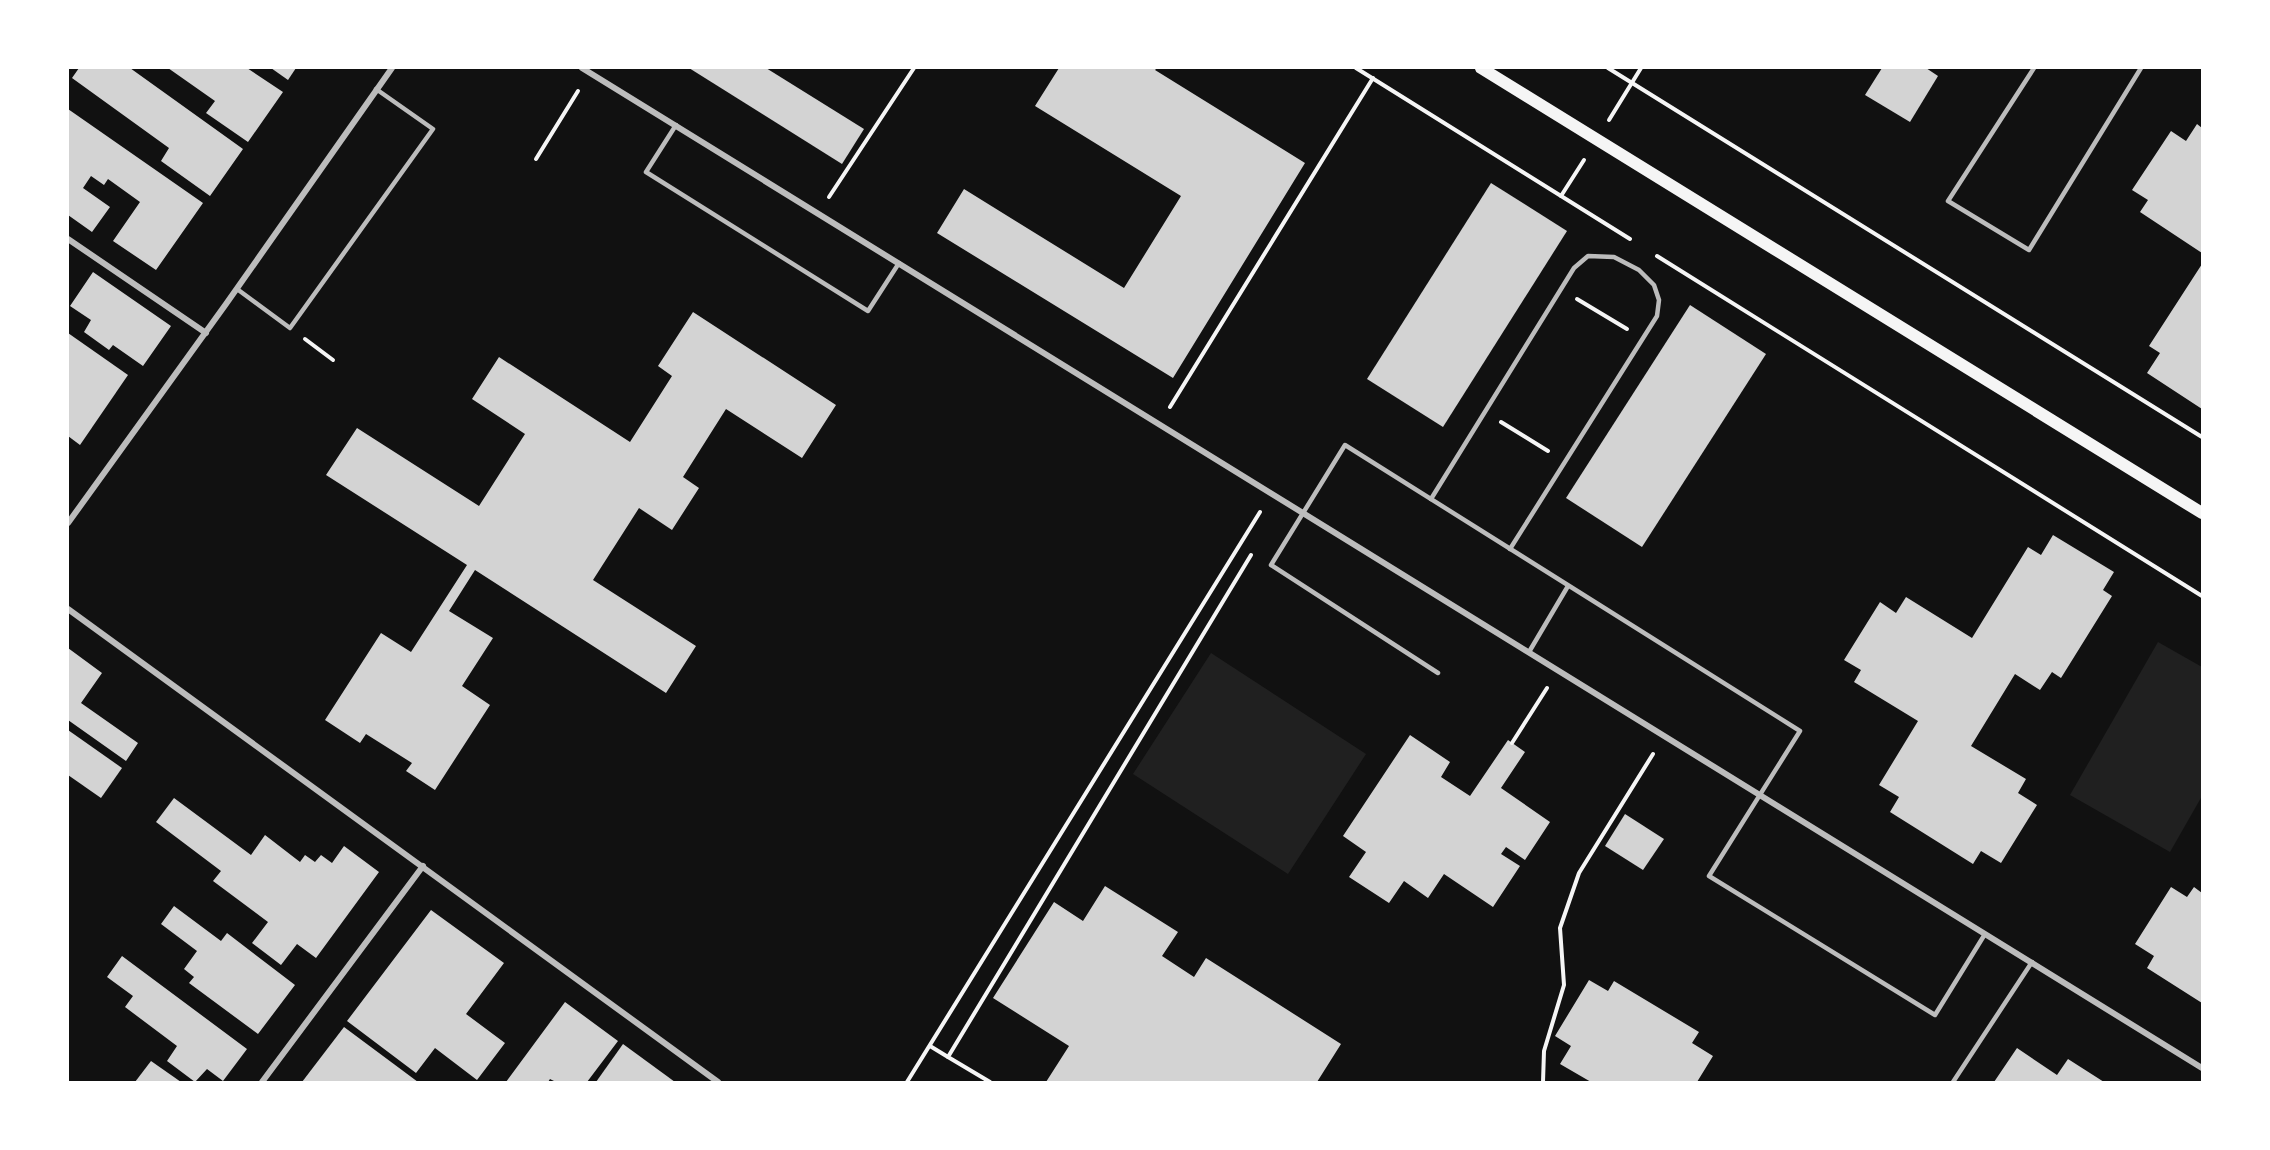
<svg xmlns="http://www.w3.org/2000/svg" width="2270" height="1150" viewBox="0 0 2270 1150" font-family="'Fira Sans',sans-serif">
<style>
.green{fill:#202020}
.building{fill:#d3d3d3}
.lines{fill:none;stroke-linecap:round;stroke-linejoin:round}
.path{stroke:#f5f5f5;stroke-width:4}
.service{stroke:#bcbcbc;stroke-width:4.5}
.minor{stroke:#bcbcbc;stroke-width:6}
.secondary{stroke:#f5f5f5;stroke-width:12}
</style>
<rect width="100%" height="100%" fill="#111"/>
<!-- green -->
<g class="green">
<path d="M 2158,642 L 2202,667 L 2202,796 L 2170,852 L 2070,795 Z"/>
<path d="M 1211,653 L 1366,754 L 1288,874 L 1133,774 Z"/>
</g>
<!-- building -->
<g class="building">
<path d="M 79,68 L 130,68 L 243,149 L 210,196 L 161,161 L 169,148 L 72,78 Z"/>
<path d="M 168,68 L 247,68 L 283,92 L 248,142 L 206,113 L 215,101 Z"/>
<path d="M 271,68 L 296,68 L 288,80 Z"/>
<path d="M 689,68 L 766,68 L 864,129 L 842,164 Z"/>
<path d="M 1059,68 L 1157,68 L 1155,70 L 1305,163 L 1173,378 L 937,233 L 964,189 L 1124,288 L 1181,196 L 1035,106 Z"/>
<path d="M 1882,68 L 1926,68 L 1938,76 L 1910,122 L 1865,95 Z"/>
<path d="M 68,109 L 203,203 L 156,270 L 113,241 L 140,202 L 108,179 L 104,185 L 91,176 L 83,188 L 110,207 L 92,232 L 68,215 Z"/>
<path d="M 2197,124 L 2202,128 L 2202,253 L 2140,212 L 2148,200 L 2132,190 L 2171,131 L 2186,141 Z"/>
<path d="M 1491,183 L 1567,231 L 1443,427 L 1367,379 Z"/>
<path d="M 2202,264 L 2202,409 L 2147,373 L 2160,353 L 2149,346 Z"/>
<path d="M 93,272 L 171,326 L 143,366 L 113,345 L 109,350 L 84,332 L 91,320 L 70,306 Z"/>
<path d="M 1690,305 L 1766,354 L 1642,547 L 1566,498 Z"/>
<path d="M 693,312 L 836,405 L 802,458 L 726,409 L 683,477 L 699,488 L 672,530 L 639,508 L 593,580 L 696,646 L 666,693 L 475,570 L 449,611 L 493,638 L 462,686 L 490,705 L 435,790 L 406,771 L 412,763 L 366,734 L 360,743 L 325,720 L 381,633 L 411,652 L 467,565 L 326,475 L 357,428 L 479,506 L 525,434 L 472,399 L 499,357 L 630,442 L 672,376 L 658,366 Z"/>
<path d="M 68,333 L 128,375 L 80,445 L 68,436 Z"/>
<path d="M 2053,535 L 2114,572 L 2103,590 L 2112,596 L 2061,678 L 2052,672 L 2040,690 L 2015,674 L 1971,746 L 2026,779 L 2018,793 L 2037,805 L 2001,863 L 1981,851 L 1973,864 L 1890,812 L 1899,797 L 1879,785 L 1918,721 L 1854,682 L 1861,670 L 1844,660 L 1880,602 L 1896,613 L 1906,597 L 1972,638 L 2028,547 L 2041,555 Z"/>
<path d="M 68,648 L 102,673 L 81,703 L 138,743 L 126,761 L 68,720 Z"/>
<path d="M 68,730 L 122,768 L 101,798 L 68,775 Z"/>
<path d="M 1410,735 L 1450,762 L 1441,777 L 1470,796 L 1508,740 L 1525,752 L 1501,788 L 1550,822 L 1525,860 L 1506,847 L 1501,854 L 1520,866 L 1493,907 L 1444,874 L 1428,898 L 1404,881 L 1389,903 L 1349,877 L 1366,852 L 1343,836 Z"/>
<path d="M 174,798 L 251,855 L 265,835 L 300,862 L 305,855 L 315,862 L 321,855 L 332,863 L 344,846 L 379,872 L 316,958 L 297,944 L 281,965 L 252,943 L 268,922 L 213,881 L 221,871 L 156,822 Z"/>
<path d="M 1625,814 L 1664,839 L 1643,870 L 1605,846 Z"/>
<path d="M 1105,886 L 1178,932 L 1162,956 L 1194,977 L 1206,958 L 1341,1044 L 1317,1082 L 1046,1082 L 1069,1046 L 993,998 L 1054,902 L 1083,921 Z"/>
<path d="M 2171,887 L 2187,897 L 2194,887 L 2202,893 L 2202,1003 L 2147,968 L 2154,956 L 2135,944 Z"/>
<path d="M 174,906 L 221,941 L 227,933 L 295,985 L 258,1034 L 189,983 L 194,977 L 184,969 L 197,951 L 161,924 Z"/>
<path d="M 431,910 L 504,963 L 466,1014 L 505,1043 L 477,1080 L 435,1048 L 416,1073 L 347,1021 Z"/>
<path d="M 122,956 L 247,1049 L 223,1081 L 207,1069 L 195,1082 L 167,1061 L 177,1046 L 125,1007 L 133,996 L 107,977 Z"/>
<path d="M 1589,980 L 1608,991 L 1614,981 L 1699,1032 L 1692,1043 L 1713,1056 L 1697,1082 L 1591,1082 L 1560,1064 L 1571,1046 L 1555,1036 Z"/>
<path d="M 565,1002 L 618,1041 L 587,1082 L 556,1082 L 550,1079 L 548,1082 L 506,1082 Z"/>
<path d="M 344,1027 L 418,1082 L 302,1082 Z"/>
<path d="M 623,1044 L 675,1082 L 596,1082 Z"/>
<path d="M 2017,1048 L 2057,1075 L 2068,1059 L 2104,1082 L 1994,1082 Z"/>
<path d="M 151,1061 L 181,1082 L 135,1082 Z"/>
</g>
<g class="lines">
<!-- path -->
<g class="path">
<path d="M 1356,68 L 1630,239"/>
<path d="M 1608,68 L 2202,437"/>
<path d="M 1609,120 L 1641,68"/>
<path d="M 536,159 L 578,91"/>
<path d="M 1561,196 L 1584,160"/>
<path d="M 829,197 L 914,68"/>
<path d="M 1657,256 L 2202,596"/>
<path d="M 1577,299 L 1627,329"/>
<path d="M 305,339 L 333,360"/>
<path d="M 1170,407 L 1373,78"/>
<path d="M 1501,422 L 1548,451"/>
<path d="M 1512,743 L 1547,688"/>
<path d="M 930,1046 L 948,1057"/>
<path d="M 907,1082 L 1260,512"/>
<path d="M 990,1082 L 948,1057 L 1251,555"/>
<path d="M 1543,1082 L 1544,1051 L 1564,985 L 1560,928 L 1579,873 L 1653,754"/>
</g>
<!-- service -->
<g class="service">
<path d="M 2034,68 L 1948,201 L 2029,250 L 2141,68"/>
<path d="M 676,125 L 646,172 L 868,311 L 899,263"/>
<path d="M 237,289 L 290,328 L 433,129 L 376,89"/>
<path d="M 1431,499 L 1574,268 L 1588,256 L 1614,257 L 1639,270 L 1654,285 L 1659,300 L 1657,316 L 1510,549"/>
<path d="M 1529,652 L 1568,586"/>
<path d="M 1438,673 L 1271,565 L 1345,445 L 1800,731 L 1709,876 L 1935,1015 L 1985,934"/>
<path d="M 1953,1082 L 2032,962"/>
</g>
<!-- minor -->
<g class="minor">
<path d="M 582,68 L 2202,1068"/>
<path d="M 68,239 L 206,333"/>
<path d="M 68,523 L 226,304 L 392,68"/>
<path d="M 68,609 L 718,1082"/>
<path d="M 262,1082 L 423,866"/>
</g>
<!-- secondary -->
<path class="secondary" d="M 1481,68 L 2202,513"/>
</g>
<!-- border -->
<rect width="2270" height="1150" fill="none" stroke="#ffffff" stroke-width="138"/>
</svg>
